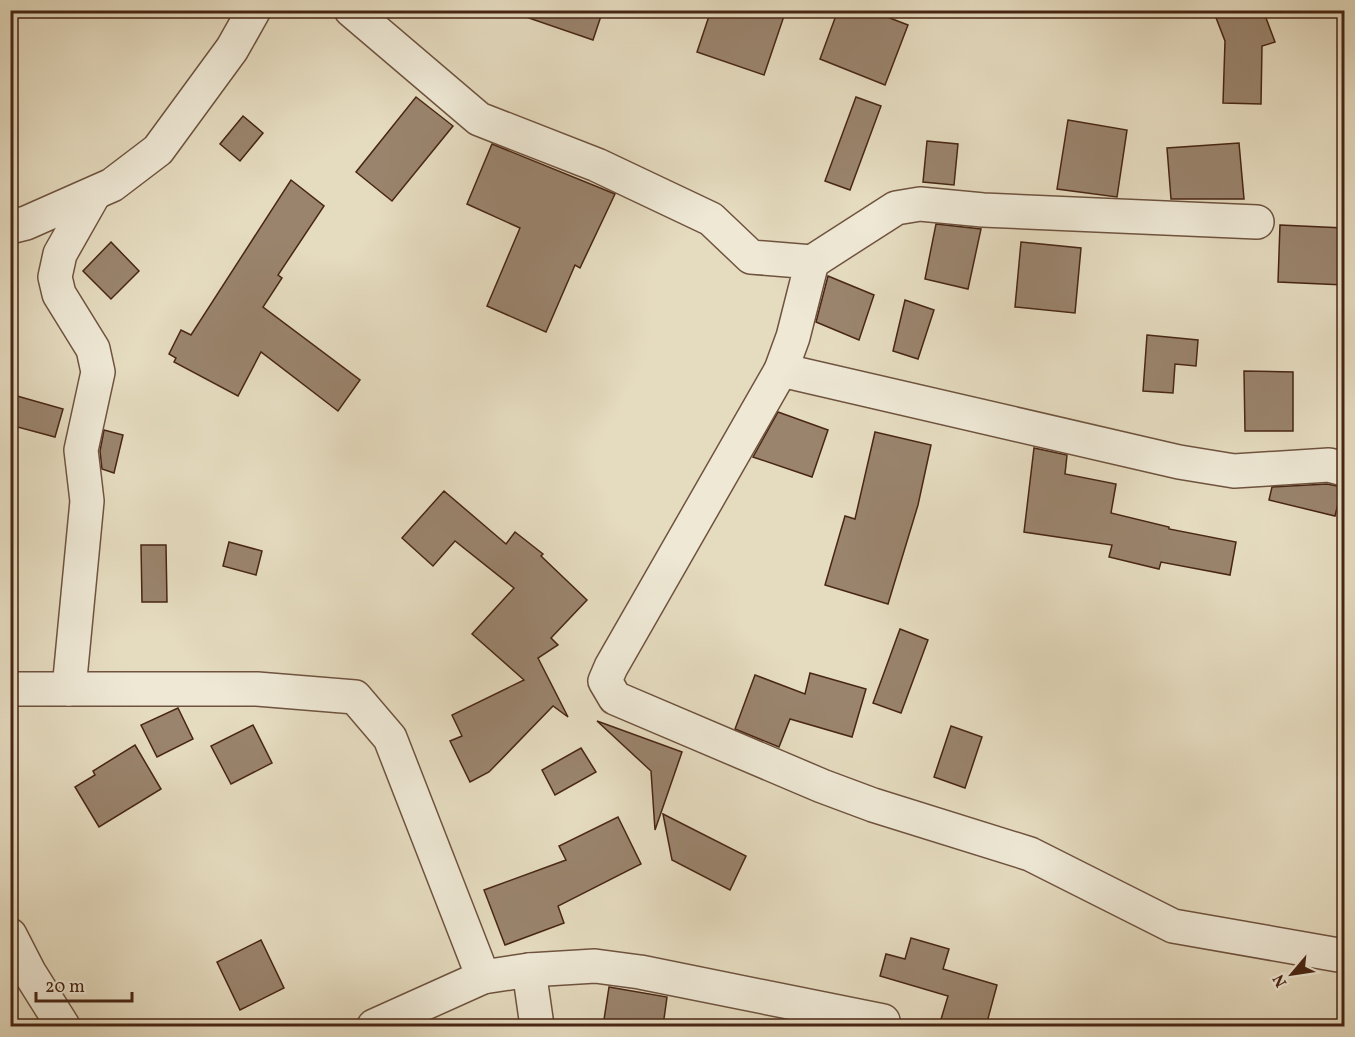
<svg xmlns="http://www.w3.org/2000/svg" width="1355" height="1037" viewBox="0 0 1355 1037" font-family="Vollkorn,serif">
<style>
.building{fill:#9a846d;stroke:#482614;stroke-width:1.5}
.lines{fill:none;stroke-linecap:round;stroke-linejoin:round}
.minor-casing{stroke:#6f533f;stroke-width:36}
.minor{stroke:#eee8d5;stroke-width:33}
</style>
<rect width="100%" height="100%" fill="#e5dbbf"/>
<filter id="stains"><feTurbulence type="fractalNoise" baseFrequency=".00333" numOctaves="4"/><feColorMatrix values="0 0 0 0 .2 0 0 0 0 .09 0 0 0 0 .02 0 0 0 .5 -.17"/></filter>
<radialGradient id="worn" r=".72"><stop offset=".6" stop-color="#630" stop-opacity="0"/><stop offset="1" stop-color="#630" stop-opacity=".3"/></radialGradient>
<!-- building -->
<g class="building">
<path d="M 520,10 L 603,10 L 593,40 L 520,15 Z"/>
<path d="M 711,10 L 786,10 L 764,75 L 697,52 Z"/>
<path d="M 838,10 L 869,10 L 908,25 L 885,85 L 820,59 Z"/>
<path d="M 1213,10 L 1263,10 L 1275,42 L 1262,46 L 1261,104 L 1223,103 L 1225,41 Z"/>
<path d="M 416,97 L 453,126 L 392,201 L 356,172 Z"/>
<path d="M 856,97 L 881,106 L 850,190 L 825,181 Z"/>
<path d="M 243,116 L 263,133 L 240,161 L 220,144 Z"/>
<path d="M 1068,120 L 1127,130 L 1117,197 L 1057,189 Z"/>
<path d="M 927,141 L 958,144 L 954,185 L 923,182 Z"/>
<path d="M 1239,143 L 1244,199 L 1171,199 L 1167,148 Z"/>
<path d="M 492,144 L 615,194 L 580,268 L 575,265 L 546,332 L 487,306 L 520,228 L 467,204 Z"/>
<path d="M 291,180 L 324,206 L 278,275 L 282,278 L 263,307 L 360,380 L 338,411 L 261,352 L 238,396 L 174,362 L 176,358 L 169,354 L 181,330 L 191,335 Z"/>
<path d="M 936,224 L 981,229 L 968,289 L 925,279 Z"/>
<path d="M 1280,225 L 1344,228 L 1344,285 L 1278,282 Z"/>
<path d="M 111,242 L 139,271 L 111,299 L 83,271 Z"/>
<path d="M 1021,242 L 1081,248 L 1075,313 L 1015,307 Z"/>
<path d="M 828,276 L 874,295 L 859,340 L 816,322 Z"/>
<path d="M 905,300 L 934,310 L 918,359 L 893,351 Z"/>
<path d="M 1147,335 L 1198,340 L 1196,366 L 1175,364 L 1173,393 L 1143,391 Z"/>
<path d="M 1244,371 L 1293,372 L 1293,431 L 1245,431 Z"/>
<path d="M 10,394 L 63,409 L 55,437 L 10,425 Z"/>
<path d="M 778,412 L 828,430 L 812,477 L 753,457 Z"/>
<path d="M 104,430 L 123,435 L 114,473 L 102,469 L 100,451 Z"/>
<path d="M 875,432 L 931,445 L 918,505 L 888,604 L 825,585 L 845,516 L 855,519 Z"/>
<path d="M 1034,448 L 1067,455 L 1065,474 L 1116,484 L 1111,513 L 1169,527 L 1169,529 L 1236,542 L 1230,575 L 1161,562 L 1159,569 L 1109,557 L 1112,545 L 1024,532 Z"/>
<path d="M 1327,484 L 1342,487 L 1335,516 L 1269,500 L 1272,487 Z"/>
<path d="M 444,491 L 506,544 L 515,532 L 543,554 L 541,556 L 587,600 L 551,638 L 558,645 L 538,658 L 568,717 L 553,706 L 489,772 L 470,782 L 450,741 L 462,736 L 452,715 L 524,680 L 472,634 L 514,588 L 455,541 L 433,566 L 402,538 Z"/>
<path d="M 229,542 L 262,551 L 256,575 L 223,566 Z"/>
<path d="M 141,545 L 166,545 L 167,602 L 142,602 Z"/>
<path d="M 900,629 L 928,640 L 901,713 L 873,703 Z"/>
<path d="M 810,673 L 866,689 L 852,737 L 790,719 L 779,747 L 735,729 L 755,675 L 805,694 Z"/>
<path d="M 178,708 L 193,739 L 157,757 L 141,725 Z"/>
<path d="M 597,721 L 682,752 L 655,830 L 651,771 Z"/>
<path d="M 253,725 L 272,763 L 231,784 L 211,746 Z"/>
<path d="M 951,726 L 982,737 L 965,788 L 934,777 Z"/>
<path d="M 135,745 L 161,789 L 99,827 L 75,787 L 95,775 L 93,771 Z"/>
<path d="M 581,748 L 596,772 L 555,795 L 542,770 Z"/>
<path d="M 663,814 L 746,856 L 730,890 L 672,860 Z"/>
<path d="M 618,817 L 641,864 L 558,906 L 564,923 L 505,945 L 484,890 L 566,860 L 559,846 Z"/>
<path d="M 911,938 L 949,949 L 943,969 L 997,985 L 986,1026 L 939,1026 L 948,996 L 880,976 L 886,954 L 905,959 Z"/>
<path d="M 261,940 L 284,988 L 240,1010 L 217,962 Z"/>
<path d="M 609,987 L 667,997 L 663,1026 L 603,1026 Z"/>
</g>
<g class="lines">
<defs>
<g id="minor">
<path d="M 351,10 L 479,119 L 597,165 L 711,219 L 751,257 L 812,262 L 793,337 L 781,370 L 611,667 L 605,681 L 615,698 L 822,786 L 873,805 L 1030,854 L 1173,926 L 1344,956"/>
<path d="M 10,227 L 26,223 L 112,185 L 158,150 L 232,49 L 254,10"/>
<path d="M 812,262 L 896,208 L 920,204 L 983,210 L 1257,222"/>
<path d="M 781,370 L 1179,462 L 1234,471 L 1329,465 L 1344,469"/>
<path d="M 10,689 L 257,689 L 355,697 L 390,738 L 483,977"/>
<path d="M 69,689 L 87,501 L 81,450 L 98,372 L 93,349 L 59,294 L 55,277 L 60,254 L 94,194"/>
<path d="M 10,935 L 29,972 L 63,1026"/>
<path d="M 529,970 L 537,1026"/>
<path d="M 374,1026 L 483,977 L 529,970 L 595,966 L 640,972 L 883,1021"/>
</g>
</defs>
<!-- minor casing -->
<use href="#minor" class="minor-casing"/>
<!-- minor -->
<use href="#minor" class="minor"/>
</g>
<!-- margin -->
<rect width="1355" height="1037" fill="none" stroke="#e5dbbf" stroke-width="36"/>
<rect x="12" y="12" width="1331" height="1013" fill="none" stroke="#482614" stroke-width="3"/>
<rect x="18" y="18" width="1319" height="1001" fill="none" stroke="#482614" stroke-width="1.5"/>
<!-- north arrow -->
<g transform="translate(1292 974) rotate(241)" stroke="#eee8d5" stroke-width="4.5" paint-order="stroke">
<path d="M0-4.5L10 22L0 15L-10 22Z" fill="#482614"/>
<text y="-9" font-size="16" font-weight="bold" text-anchor="middle" fill="#482614">N</text>
</g>
<!-- scale -->
<path d="M36 992v9h96v-9" fill="none" stroke="#482614" stroke-width="3"/>
<text x="45" y="992" font-size="18" fill="#482614" stroke="#eee8d5" stroke-width="4.5" paint-order="stroke">20 m</text>
<rect width="100%" height="100%" filter="url(#stains)"/>
<rect width="100%" height="100%" fill="url(#worn)"/>
</svg>
